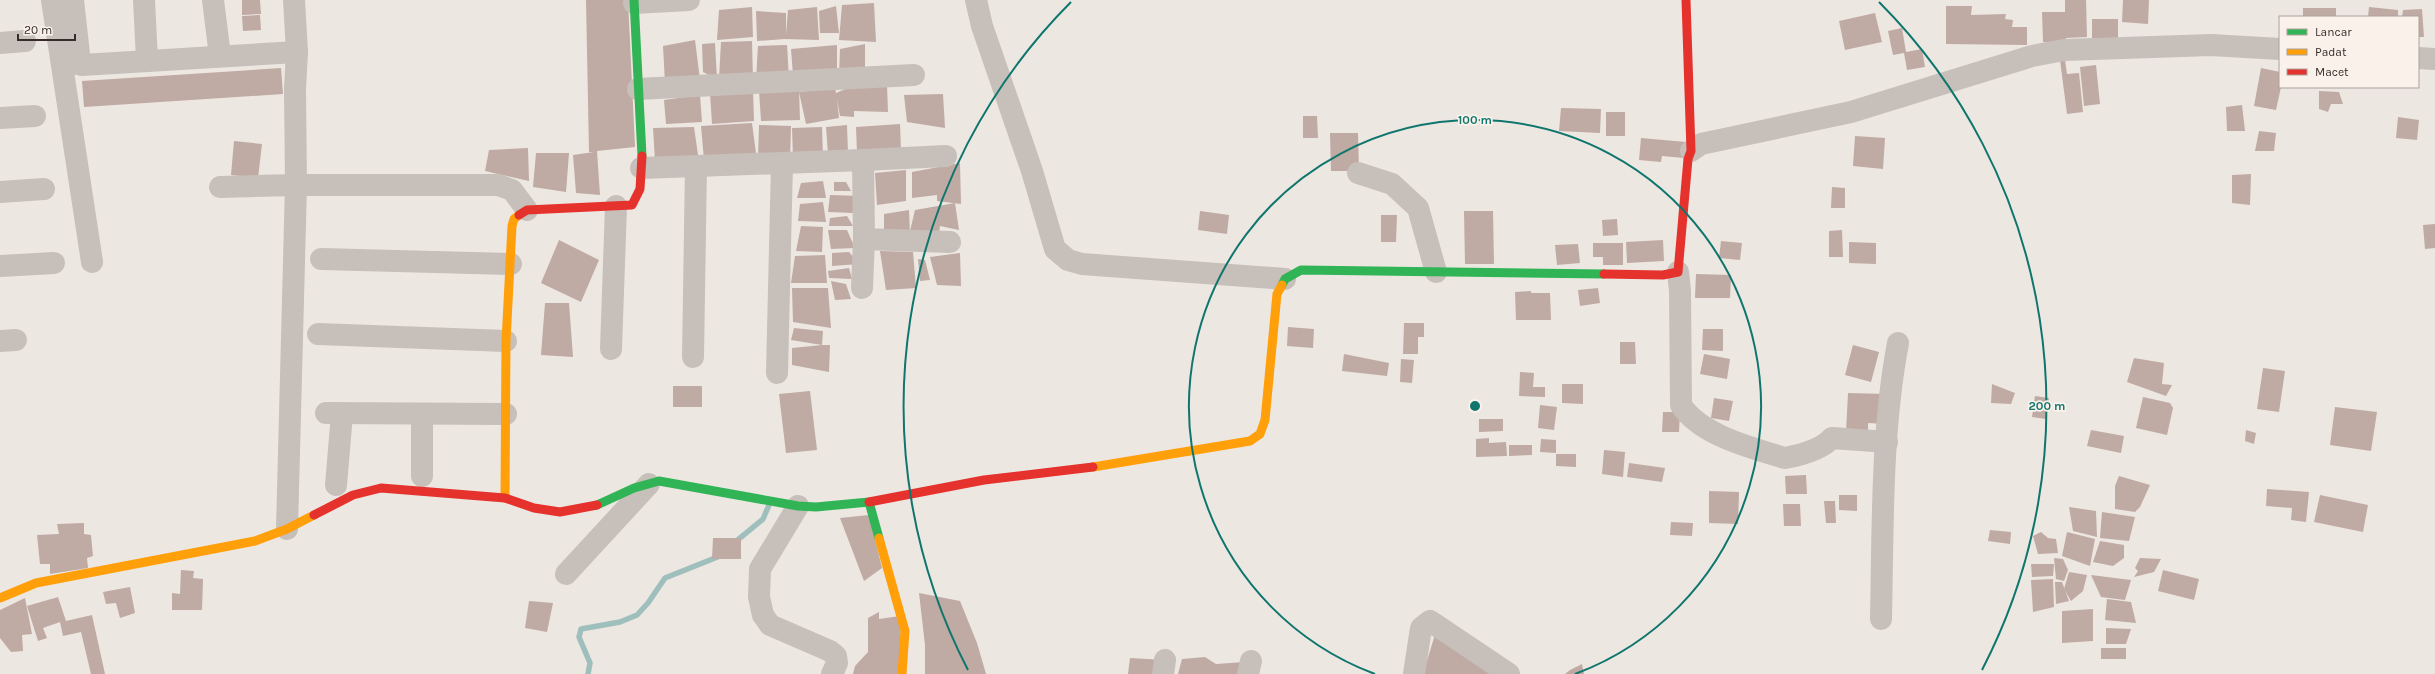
<svg xmlns="http://www.w3.org/2000/svg" width="2435" height="674" viewBox="0 0 2435 674" font-family="Karla,sans-serif">
<style>
.lines{fill:none;stroke-linecap:round;stroke-linejoin:round}
.stream{stroke:#9fbfbd;stroke-width:5.5}
.building{fill:#c0aaa4}
.street{stroke:#c6bfba;stroke-width:22}
.fast{stroke:#30b455;stroke-width:9}
.slow{stroke:#ff9f0a;stroke-width:9}
.jam{stroke:#e5322d;stroke-width:9}
.ring{fill:none;stroke:#0f766e;stroke-width:2}
.centre{fill:#0f766e;stroke:#f9f1ea;stroke-width:2}
.ring-label{font-size:12px;text-anchor:middle;font-weight:bold;fill:#0f766e;stroke:#f9f1ea;stroke-width:3.5;stroke-linejoin:round;paint-order:stroke}
</style>
<rect width="100%" height="100%" fill="#ede7e2"/>
<g class="lines">
<!-- stream -->
<g class="stream">
<path d="M 735,542 L 763,519 L 769,505"/>
<path d="M 588,674 L 590,663 L 579,637 L 581,629 L 620,622 L 637,615 L 648,603 L 665,578 L 720,556"/>
</g>
</g>
<!-- building -->
<g class="building">
<path d="M 242,0 L 260,0 L 261,14 L 242,15 Z"/>
<path d="M 586,0 L 628,0 L 635,147 L 597,151 L 600,195 L 576,193 L 573,155 L 594,152 L 589,152 Z"/>
<path d="M 2065,0 L 2086,0 L 2087,37 L 2066,38 L 2064,42 L 2043,42 L 2042,12 L 2065,12 Z"/>
<path d="M 2123,0 L 2149,0 L 2148,24 L 2122,22 Z"/>
<path d="M 874,3 L 876,42 L 839,40 L 842,5 Z"/>
<path d="M 836,6 L 839,33 L 820,33 L 819,11 Z"/>
<path d="M 1946,6 L 1972,6 L 1971,15 L 2006,14 L 2005,19 L 2013,20 L 2012,27 L 2027,27 L 2027,45 L 1946,44 Z"/>
<path d="M 752,7 L 753,37 L 717,40 L 719,10 Z"/>
<path d="M 817,7 L 819,40 L 785,39 L 757,41 L 756,11 L 786,13 L 786,35 L 788,10 Z"/>
<path d="M 2369,7 L 2398,10 L 2398,17 L 2368,17 Z"/>
<rect x="2303" y="8" width="33" height="9"/>
<path d="M 2422,9 L 2424,37 L 2418,37 L 2418,17 L 2402,17 L 2403,10 Z"/>
<path d="M 1875,13 L 1882,42 L 1845,50 L 1839,21 Z"/>
<path d="M 260,15 L 261,30 L 243,31 L 242,16 Z"/>
<path d="M 2092,19 L 2118,19 L 2118,38 L 2092,39 Z"/>
<path d="M 1902,28 L 1906,52 L 1922,49 L 1925,67 L 1907,70 L 1904,53 L 1893,55 L 1888,31 Z"/>
<path d="M 695,40 L 700,80 L 665,83 L 663,46 Z"/>
<path d="M 752,41 L 753,80 L 719,79 L 721,42 Z"/>
<path d="M 715,43 L 717,79 L 703,72 L 702,44 Z"/>
<path d="M 865,44 L 865,73 L 839,77 L 840,49 Z"/>
<path d="M 787,45 L 789,78 L 756,79 L 758,46 Z"/>
<path d="M 837,45 L 837,70 L 793,75 L 791,49 Z"/>
<path d="M 2060,60 L 2065,60 L 2067,74 L 2079,73 L 2083,112 L 2067,114 Z"/>
<path d="M 2096,65 L 2100,104 L 2084,106 L 2080,67 Z"/>
<path d="M 281,68 L 283,94 L 84,107 L 82,81 Z"/>
<path d="M 2261,68 L 2280,72 L 2281,87 L 2276,110 L 2254,106 Z"/>
<path d="M 887,85 L 888,112 L 854,111 L 854,117 L 840,116 L 837,99 L 839,118 L 806,124 L 799,92 L 835,88 L 836,93 L 850,87 Z"/>
<path d="M 799,89 L 800,120 L 761,121 L 759,90 Z"/>
<path d="M 753,90 L 754,121 L 712,124 L 710,93 Z"/>
<path d="M 2319,91 L 2339,92 L 2343,104 L 2331,104 L 2328,112 L 2319,109 Z"/>
<path d="M 943,94 L 945,128 L 907,122 L 904,95 Z"/>
<path d="M 700,95 L 702,122 L 666,124 L 664,100 Z"/>
<path d="M 2242,105 L 2245,131 L 2227,131 L 2226,107 Z"/>
<path d="M 1561,108 L 1601,109 L 1600,133 L 1559,131 Z"/>
<rect x="1606" y="112" width="19" height="24"/>
<path d="M 1303,116 L 1317,116 L 1318,138 L 1303,138 Z"/>
<path d="M 2398,117 L 2419,120 L 2417,140 L 2396,138 Z"/>
<path d="M 752,123 L 757,161 L 704,160 L 701,126 Z"/>
<path d="M 900,124 L 901,151 L 857,153 L 856,127 Z"/>
<path d="M 759,125 L 791,126 L 790,160 L 758,160 Z"/>
<path d="M 847,125 L 848,153 L 828,154 L 826,127 Z"/>
<path d="M 694,127 L 699,162 L 655,161 L 653,128 Z"/>
<path d="M 822,127 L 823,158 L 793,159 L 792,128 Z"/>
<path d="M 2259,131 L 2276,133 L 2274,151 L 2255,151 Z"/>
<path d="M 1330,133 L 1358,133 L 1359,171 L 1331,171 Z"/>
<path d="M 1855,136 L 1885,138 L 1883,169 L 1853,166 Z"/>
<path d="M 1641,138 L 1686,142 L 1684,158 L 1662,156 L 1661,162 L 1639,160 Z"/>
<path d="M 234,141 L 262,144 L 258,178 L 231,175 Z"/>
<path d="M 528,148 L 529,181 L 485,171 L 489,150 Z"/>
<path d="M 536,153 L 569,153 L 566,192 L 533,187 Z"/>
<path d="M 960,163 L 961,204 L 937,201 L 937,195 L 912,198 L 912,172 Z"/>
<path d="M 906,170 L 906,201 L 877,205 L 875,173 Z"/>
<path d="M 2251,174 L 2250,205 L 2232,203 L 2232,175 Z"/>
<path d="M 823,181 L 826,198 L 797,198 L 801,183 Z"/>
<path d="M 834,182 L 846,182 L 851,191 L 834,191 Z"/>
<path d="M 1832,187 L 1845,188 L 1845,208 L 1831,208 Z"/>
<path d="M 830,195 L 860,196 L 853,213 L 828,212 Z"/>
<path d="M 823,202 L 826,222 L 798,221 L 800,204 Z"/>
<path d="M 955,203 L 959,230 L 940,226 L 939,234 L 910,231 L 915,210 Z"/>
<path d="M 909,210 L 910,236 L 884,231 L 884,214 Z"/>
<path d="M 1200,211 L 1229,215 L 1227,234 L 1198,230 Z"/>
<path d="M 1464,211 L 1493,211 L 1494,264 L 1465,264 Z"/>
<path d="M 1381,215 L 1397,215 L 1396,242 L 1381,242 Z"/>
<path d="M 847,216 L 853,226 L 829,226 L 830,218 Z"/>
<path d="M 1617,219 L 1618,235 L 1603,236 L 1602,220 Z"/>
<path d="M 2435,224 L 2435,248 L 2425,249 L 2423,225 Z"/>
<path d="M 801,226 L 823,227 L 822,252 L 796,251 Z"/>
<path d="M 828,230 L 847,230 L 855,248 L 831,249 Z"/>
<path d="M 1842,230 L 1843,257 L 1829,257 L 1829,231 Z"/>
<path d="M 559,240 L 599,260 L 581,302 L 541,283 Z"/>
<path d="M 1663,240 L 1664,261 L 1627,263 L 1626,242 Z"/>
<path d="M 1721,241 L 1742,243 L 1740,260 L 1719,258 Z"/>
<path d="M 1849,242 L 1876,243 L 1876,264 L 1849,263 Z"/>
<path d="M 1593,243 L 1623,243 L 1623,265 L 1603,265 L 1603,257 L 1593,257 Z"/>
<path d="M 1578,244 L 1580,263 L 1557,265 L 1555,245 Z"/>
<path d="M 880,251 L 913,252 L 916,288 L 886,290 Z"/>
<path d="M 849,252 L 859,264 L 832,266 L 832,253 Z"/>
<path d="M 960,253 L 961,286 L 937,285 L 930,257 Z"/>
<path d="M 825,255 L 827,283 L 791,283 L 795,256 Z"/>
<path d="M 918,259 L 925,260 L 930,280 L 920,281 Z"/>
<path d="M 849,268 L 852,279 L 829,278 L 828,271 Z"/>
<path d="M 1696,274 L 1731,275 L 1730,298 L 1695,298 Z"/>
<path d="M 831,281 L 846,284 L 851,299 L 835,300 Z"/>
<path d="M 792,288 L 828,288 L 831,328 L 793,322 Z"/>
<path d="M 1598,288 L 1600,303 L 1580,306 L 1578,290 Z"/>
<path d="M 1531,291 L 1531,293 L 1550,293 L 1551,320 L 1516,320 L 1515,292 Z"/>
<path d="M 545,303 L 569,303 L 573,357 L 541,355 Z"/>
<path d="M 1404,323 L 1424,323 L 1424,337 L 1418,337 L 1418,354 L 1403,354 Z"/>
<path d="M 1288,327 L 1314,329 L 1313,348 L 1287,346 Z"/>
<path d="M 794,328 L 823,331 L 822,345 L 830,345 L 829,372 L 792,365 L 792,348 L 822,345 L 791,340 Z"/>
<path d="M 1703,329 L 1723,329 L 1723,351 L 1702,350 Z"/>
<path d="M 1620,342 L 1635,342 L 1636,364 L 1620,364 Z"/>
<path d="M 1853,345 L 1879,352 L 1871,382 L 1845,375 Z"/>
<path d="M 1344,354 L 1389,363 L 1387,376 L 1342,371 Z"/>
<path d="M 1704,354 L 1730,359 L 1727,379 L 1700,374 Z"/>
<path d="M 2134,358 L 2164,363 L 2162,384 L 2172,385 L 2166,396 L 2127,382 Z"/>
<path d="M 1401,359 L 1414,360 L 1412,383 L 1400,382 Z"/>
<path d="M 2263,368 L 2285,371 L 2279,412 L 2257,409 Z"/>
<path d="M 1520,372 L 1534,373 L 1533,387 L 1545,387 L 1545,397 L 1519,396 Z"/>
<path d="M 1562,384 L 1583,384 L 1583,404 L 1562,403 Z"/>
<path d="M 1992,384 L 2015,393 L 2011,404 L 1991,403 Z"/>
<rect x="673" y="386" width="29" height="21"/>
<path d="M 810,391 L 817,450 L 786,453 L 779,394 Z"/>
<path d="M 1848,393 L 1886,394 L 1885,424 L 1868,423 L 1868,433 L 1846,432 Z"/>
<path d="M 2035,396 L 2049,398 L 2046,419 L 2032,417 Z"/>
<path d="M 2143,397 L 2170,403 L 2173,408 L 2167,435 L 2136,428 Z"/>
<path d="M 1714,398 L 1733,401 L 1729,421 L 1711,418 Z"/>
<path d="M 1540,405 L 1557,407 L 1554,430 L 1538,428 Z"/>
<path d="M 2335,407 L 2377,412 L 2371,451 L 2330,445 Z"/>
<path d="M 1663,412 L 1680,412 L 1679,432 L 1662,432 Z"/>
<path d="M 1479,419 L 1503,419 L 1503,431 L 1479,432 Z"/>
<path d="M 2091,430 L 2124,436 L 2121,453 L 2087,446 Z"/>
<path d="M 2246,430 L 2256,433 L 2254,444 L 2245,441 Z"/>
<path d="M 1489,438 L 1489,443 L 1506,442 L 1507,456 L 1476,457 L 1476,439 Z"/>
<path d="M 1541,439 L 1556,440 L 1556,453 L 1540,452 Z"/>
<path d="M 1509,445 L 1532,445 L 1532,455 L 1509,456 Z"/>
<path d="M 1604,450 L 1625,452 L 1623,477 L 1602,474 Z"/>
<path d="M 1556,454 L 1576,454 L 1576,467 L 1556,466 Z"/>
<path d="M 1629,463 L 1665,468 L 1662,482 L 1627,477 Z"/>
<path d="M 1806,475 L 1807,494 L 1786,494 L 1785,476 Z"/>
<path d="M 2119,476 L 2150,485 L 2140,507 L 2135,512 L 2115,509 L 2115,486 Z"/>
<path d="M 2267,489 L 2309,492 L 2306,522 L 2291,520 L 2292,508 L 2266,506 Z"/>
<path d="M 1709,491 L 1739,492 L 1738,524 L 1709,523 Z"/>
<path d="M 1839,495 L 1857,495 L 1857,511 L 1839,510 Z"/>
<path d="M 2320,495 L 2368,505 L 2363,532 L 2314,522 Z"/>
<path d="M 1824,501 L 1835,501 L 1836,523 L 1826,523 Z"/>
<path d="M 1783,504 L 1800,504 L 1801,526 L 1784,526 Z"/>
<path d="M 2069,507 L 2096,511 L 2097,537 L 2073,531 Z"/>
<path d="M 2102,512 L 2135,517 L 2129,541 L 2100,538 Z"/>
<path d="M 869,515 L 882,568 L 864,581 L 840,518 Z"/>
<path d="M 1671,522 L 1693,523 L 1692,536 L 1670,535 Z"/>
<path d="M 84,523 L 84,534 L 91,535 L 93,556 L 87,558 L 88,568 L 50,574 L 50,564 L 40,564 L 37,535 L 59,534 L 57,524 Z"/>
<path d="M 1990,530 L 2011,532 L 2010,544 L 1988,541 Z"/>
<path d="M 2041,532 L 2048,538 L 2056,539 L 2058,553 L 2038,554 L 2033,536 Z"/>
<path d="M 2067,532 L 2095,539 L 2090,566 L 2062,556 Z"/>
<path d="M 713,538 L 741,538 L 741,559 L 712,559 Z"/>
<path d="M 2100,541 L 2124,545 L 2124,558 L 2113,566 L 2093,562 Z"/>
<path d="M 2054,558 L 2063,559 L 2068,570 L 2064,581 L 2056,579 Z"/>
<path d="M 2140,558 L 2161,559 L 2154,572 L 2134,577 L 2138,571 L 2135,568 Z"/>
<path d="M 2031,564 L 2054,564 L 2053,576 L 2032,577 Z"/>
<path d="M 181,570 L 194,571 L 193,578 L 203,579 L 202,610 L 172,610 L 172,593 L 180,594 Z"/>
<path d="M 2163,570 L 2199,579 L 2194,600 L 2158,591 Z"/>
<path d="M 2069,572 L 2087,575 L 2083,591 L 2071,601 L 2064,589 Z"/>
<path d="M 2091,575 L 2131,580 L 2125,600 L 2101,597 Z"/>
<path d="M 2053,579 L 2054,607 L 2033,612 L 2031,580 Z"/>
<path d="M 2055,582 L 2062,582 L 2069,601 L 2056,604 Z"/>
<path d="M 130,587 L 135,613 L 120,618 L 116,603 L 106,604 L 103,592 Z"/>
<path d="M 919,593 L 960,601 L 977,643 L 986,674 L 925,674 L 925,645 Z"/>
<path d="M 58,597 L 66,621 L 92,615 L 105,674 L 91,674 L 81,632 L 63,636 L 60,622 L 43,628 L 47,638 L 38,641 L 27,606 Z"/>
<path d="M 25,598 L 32,634 L 22,635 L 23,651 L 11,652 L 0,638 L 0,610 Z"/>
<path d="M 2107,599 L 2131,602 L 2136,623 L 2105,620 Z"/>
<path d="M 529,601 L 553,603 L 547,632 L 525,628 Z"/>
<path d="M 2093,609 L 2093,641 L 2062,643 L 2062,611 Z"/>
<path d="M 879,612 L 879,619 L 900,616 L 902,674 L 853,674 L 855,666 L 868,652 L 868,618 Z"/>
<path d="M 1437,628 L 1494,674 L 1423,674 Z"/>
<path d="M 2106,628 L 2131,629 L 2126,644 L 2106,644 Z"/>
<rect x="2101" y="648" width="25" height="11"/>
<path d="M 1205,657 L 1216,664 L 1244,662 L 1242,674 L 1215,674 L 1216,667 L 1215,674 L 1178,674 L 1182,659 Z"/>
<path d="M 1130,658 L 1165,660 L 1163,674 L 1128,674 Z"/>
<path d="M 1582,664 L 1584,674 L 1565,674 L 1570,670 Z"/>
</g>
<g class="lines">
<!-- street -->
<g class="street">
<path d="M 52,0 L 92,262"/>
<path d="M 144,0 L 147,60"/>
<path d="M 213,0 L 220,56"/>
<path d="M 976,0 L 982,26 L 1032,171 L 1055,249 L 1068,260 L 1082,264 L 1285,279"/>
<path d="M 634,3 L 689,0"/>
<path d="M 0,43 L 25,41"/>
<path d="M 2418,58 L 2435,59"/>
<path d="M 80,63 L 82,65 L 297,52"/>
<path d="M 65,65 L 80,63 L 73,0"/>
<path d="M 638,89 L 914,75"/>
<path d="M 0,118 L 35,116"/>
<path d="M 1691,151 L 1701,144 L 1851,112 L 2032,56 L 2064,50 L 2211,45 L 2280,49"/>
<path d="M 863,160 L 946,156"/>
<path d="M 641,168 L 863,160 L 864,239 L 950,242"/>
<path d="M 1358,173 L 1392,184 L 1418,208 L 1436,272"/>
<path d="M 308,185 L 498,185 L 512,190 L 527,210"/>
<path d="M 220,187 L 296,185"/>
<path d="M 0,192 L 44,189"/>
<path d="M 321,259 L 511,264"/>
<path d="M 0,266 L 54,263"/>
<path d="M 1678,272 L 1680,291 L 1681,405 C 1700,435 1752,448 1785,458 C 1801,455 1821,450 1832,438 L 1887,442"/>
<path d="M 862,288 L 864,239"/>
<path d="M 318,334 L 506,341"/>
<path d="M 0,341 L 16,340"/>
<path d="M 611,349 L 616,206"/>
<path d="M 693,357 L 696,166"/>
<path d="M 777,373 L 782,163"/>
<path d="M 326,413 L 506,414"/>
<path d="M 422,414 L 422,476"/>
<path d="M 336,485 L 342,414"/>
<path d="M 798,506 L 760,569 L 759,597 L 763,615 L 770,625 L 830,651 L 836,656 L 837,663 L 832,674"/>
<path d="M 287,529 L 296,185 L 295,89 L 297,52 L 294,0"/>
<path d="M 566,574 L 649,484"/>
<path d="M 1881,619 C 1883,527 1881,433 1898,343"/>
<path d="M 1163,674 L 1165,660"/>
<path d="M 1248,674 L 1251,661"/>
<path d="M 1414,674 L 1421,628 L 1430,621 L 1509,674"/>
</g>
<!-- fast -->
<g class="fast">
<path d="M 634,0 L 642,156"/>
<path d="M 1282,285 L 1285,279 L 1301,270 L 1604,274"/>
<path d="M 597,505 L 634,488 L 659,481 L 798,506 L 816,507 L 869,502 L 879,538"/>
</g>
<!-- slow -->
<g class="slow">
<path d="M 1093,467 L 1250,441 L 1260,434 L 1265,420 L 1277,294 L 1282,285"/>
<path d="M 505,498 L 506,341 L 512,226 L 514,219 L 519,215"/>
<path d="M 879,538 L 905,631 L 902,674"/>
<path d="M 0,598 L 36,583 L 255,541 L 287,529 L 314,515"/>
</g>
<!-- jam -->
<g class="jam">
<path d="M 519,215 L 527,210 L 632,205 L 640,189 L 642,156"/>
<path d="M 1604,274 L 1663,275 L 1678,272 L 1688,159 L 1691,151 L 1686,0"/>
<path d="M 869,502 L 984,480 L 1093,467"/>
<path d="M 314,515 L 353,495 L 381,488 L 505,498 L 534,508 L 560,512 L 597,505"/>
</g>
</g>
<!-- distance rings -->
<g class="ring">
<path d="M1375 674A286 286 0 1 1 1575 674"/>
<path d="M968 670A572 572 0 0 1 1071 2M1879 2A572 572 0 0 1 1982 670"/>
</g>
<circle cx="1475" cy="406" r="6" class="centre"/>
<g class="ring-label">
<text x="1475" y="124">100 m</text>
<text x="2047" y="410">200 m</text>
</g>
<!-- legend -->
<rect x="2279" y="16" width="140" height="72" fill="#f9f1ea" stroke="#aba29d"/>
<rect x="2287" y="29" width="20" height="6" fill="#30b455" stroke="#aba29d"/>
<text x="2315" y="36" font-size="12" fill="#372c29">Lancar</text>
<rect x="2287" y="49" width="20" height="6" fill="#ff9f0a" stroke="#aba29d"/>
<text x="2315" y="56" font-size="12" fill="#372c29">Padat</text>
<rect x="2287" y="69" width="20" height="6" fill="#e5322d" stroke="#aba29d"/>
<text x="2315" y="76" font-size="12" fill="#372c29">Macet</text>
<!-- scale -->
<path d="M18 34v6h57v-6" fill="none" stroke="#372c29" stroke-width="2"/>
<text x="24" y="34" font-size="12" fill="#372c29" stroke="#f9f1ea" stroke-width="3" paint-order="stroke">20 m</text>
</svg>
